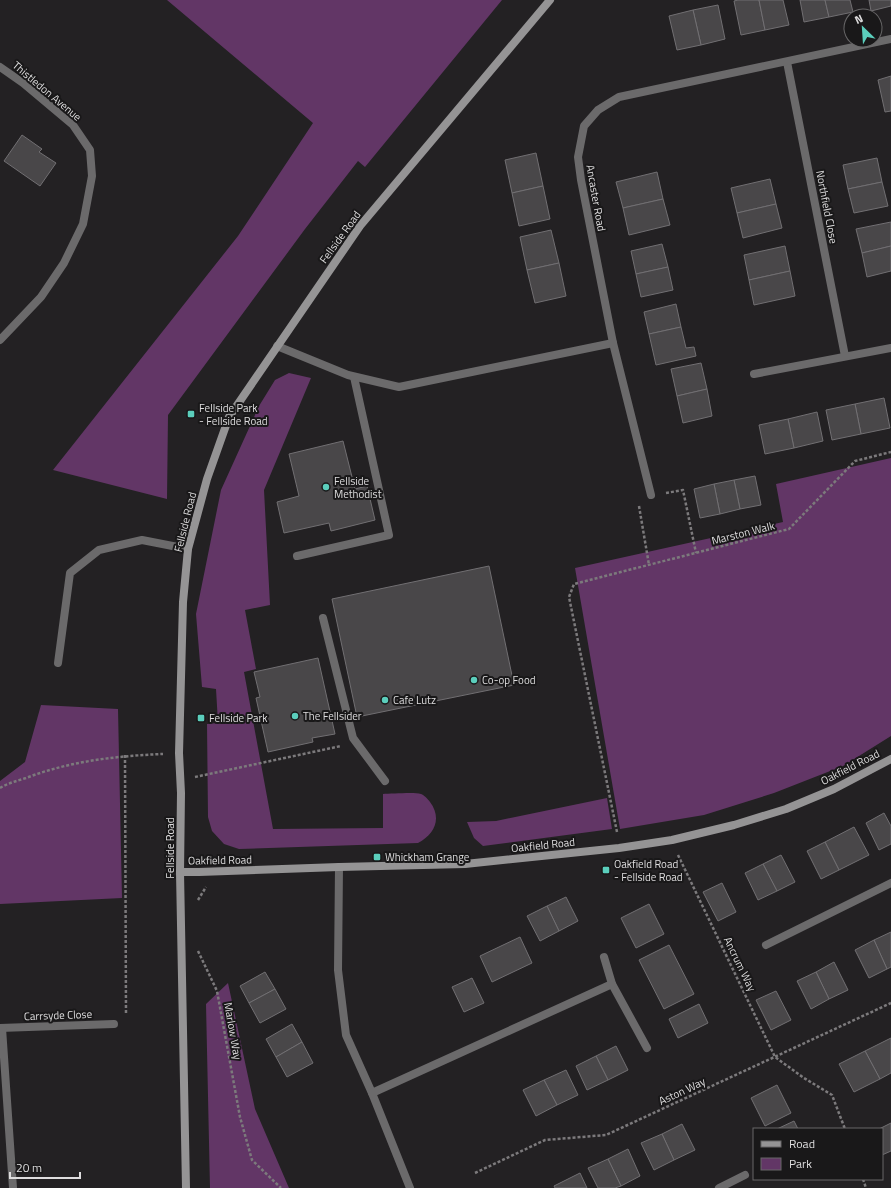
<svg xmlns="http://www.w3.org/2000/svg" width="891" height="1188" viewBox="0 0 891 1188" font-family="'Titillium Web',sans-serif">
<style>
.green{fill:#623666}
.building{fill:#494749;stroke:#716f72}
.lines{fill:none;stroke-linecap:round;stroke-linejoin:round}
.path{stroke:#7c7a7c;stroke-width:2.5;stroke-dasharray:3 2;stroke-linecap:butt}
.lane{stroke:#6b6a6b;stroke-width:8}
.street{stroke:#6b6a6b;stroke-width:8}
.secondary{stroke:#959495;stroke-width:8}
.poi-dot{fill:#5bcebc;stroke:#191819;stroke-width:1.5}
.labels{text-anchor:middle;stroke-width:4;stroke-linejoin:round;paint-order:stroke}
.street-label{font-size:11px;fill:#deddde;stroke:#191819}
.poi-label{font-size:11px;fill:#deddde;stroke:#191819;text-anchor:start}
</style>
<rect width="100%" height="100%" fill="#232123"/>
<!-- green -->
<g class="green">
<path d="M 167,0 L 502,0 L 365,167 L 358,161 L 305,229 L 168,415 L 167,499 L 53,470 L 238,236 L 313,123 Z"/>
<path d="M 289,373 L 311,378 L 264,490 L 270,605 L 245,610 L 256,669 L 244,672 L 273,829 L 383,828 L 383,794 C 391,794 414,792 421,794 C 424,795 428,799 430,802 C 442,818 435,834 418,843 L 239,849 L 224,844 L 212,831 L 208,817 L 207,724 L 218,723 L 216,689 L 202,687 L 196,614 L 221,490 L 259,406 L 275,380 Z"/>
<path d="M 891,458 L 891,736 L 843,766 L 774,793 L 704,815 L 620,829 L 575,568 L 783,522 L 776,484 Z"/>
<path d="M 41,705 L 118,709 L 122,898 L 0,904 L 0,781 L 25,762 Z"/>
<path d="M 607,798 L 612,829 L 483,846 L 474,838 L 467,822 L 496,821 Z"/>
<path d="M 228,983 L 255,1109 L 289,1188 L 210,1188 L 206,1004 Z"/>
</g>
<!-- building -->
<g class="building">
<path d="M 738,0 L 759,0 L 765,30 L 741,35 L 734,1 Z"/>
<path d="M 759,0 L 783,0 L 789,25 L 765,30 Z"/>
<path d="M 800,0 L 825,0 L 829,17 L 804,22 Z"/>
<path d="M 825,0 L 850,0 L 853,12 L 829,17 Z"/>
<path d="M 869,0 L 891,0 L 891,6 L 871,11 Z"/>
<path d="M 718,5 L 725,39 L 701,45 L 693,10 Z"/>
<path d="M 693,10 L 701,45 L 677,50 L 669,16 Z"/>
<path d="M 891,76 L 891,111 L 885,112 L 878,80 Z"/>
<path d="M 22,135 L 42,149 L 39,152 L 56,163 L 40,186 L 4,161 Z"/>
<path d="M 536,153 L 543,186 L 512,193 L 505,160 Z"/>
<path d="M 877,158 L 882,182 L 848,189 L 843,165 Z"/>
<path d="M 657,172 L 663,199 L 623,208 L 616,182 Z"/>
<path d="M 770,179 L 776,204 L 737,213 L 731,188 Z"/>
<path d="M 882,182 L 888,206 L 854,213 L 848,189 Z"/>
<path d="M 543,186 L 550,219 L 519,226 L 512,193 Z"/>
<path d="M 663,199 L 670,225 L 629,235 L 623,208 Z"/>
<path d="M 776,204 L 782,228 L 743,238 L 737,213 Z"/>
<path d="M 891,222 L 891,246 L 862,253 L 856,229 Z"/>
<path d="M 551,230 L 559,263 L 527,270 L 520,237 Z"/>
<path d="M 662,244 L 668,267 L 636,274 L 631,251 Z"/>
<path d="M 785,246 L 790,271 L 749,280 L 744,255 Z"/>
<path d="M 891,246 L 891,271 L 867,277 L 862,253 Z"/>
<path d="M 559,263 L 566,296 L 535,303 L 527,270 Z"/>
<path d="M 668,267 L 673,290 L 641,297 L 636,274 Z"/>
<path d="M 790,271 L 795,296 L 754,305 L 749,280 Z"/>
<path d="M 676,304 L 681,327 L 649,334 L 644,312 Z"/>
<path d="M 681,327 L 686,348 L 694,347 L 696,356 L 656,365 L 649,334 Z"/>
<path d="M 701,363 L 707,389 L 677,396 L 671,369 Z"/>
<path d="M 707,389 L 712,416 L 683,423 L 677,396 Z"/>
<path d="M 884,398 L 890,428 L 861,434 L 855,404 Z"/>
<path d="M 855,404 L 861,434 L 832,440 L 826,410 Z"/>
<path d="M 817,412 L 823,441 L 794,448 L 788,419 Z"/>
<path d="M 788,419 L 794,448 L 765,454 L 759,425 Z"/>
<path d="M 343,441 L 355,489 L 367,486 L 375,520 L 331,531 L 329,523 L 284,533 L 277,502 L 299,496 L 289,454 Z"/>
<path d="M 755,476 L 761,505 L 740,509 L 734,480 Z"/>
<path d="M 734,480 L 740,509 L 720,514 L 714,484 Z"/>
<path d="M 714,484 L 720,514 L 700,518 L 694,489 Z"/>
<path d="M 489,566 L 514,685 L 357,717 L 332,599 Z"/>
<path d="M 318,658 L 335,734 L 312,738 L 313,742 L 268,752 L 256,698 L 260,697 L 254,672 Z"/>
<path d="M 884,813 L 891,826 L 891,844 L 879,850 L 866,823 Z"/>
<path d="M 854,827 L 869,855 L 839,870 L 825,842 Z"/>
<path d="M 825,842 L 839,870 L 821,879 L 807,851 Z"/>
<path d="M 781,855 L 795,882 L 777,891 L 763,864 Z"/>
<path d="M 763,864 L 777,891 L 758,900 L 745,873 Z"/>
<path d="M 722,883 L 736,912 L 718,921 L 703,892 Z"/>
<path d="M 566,897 L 578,921 L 559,931 L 547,906 Z"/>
<path d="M 649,904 L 664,934 L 636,948 L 621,918 Z"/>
<path d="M 547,906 L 559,931 L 540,941 L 527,916 Z"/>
<path d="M 891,932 L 891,967 L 887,969 L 874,940 Z"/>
<path d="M 520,937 L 532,963 L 492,982 L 480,956 Z"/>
<path d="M 874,940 L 887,969 L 869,978 L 855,950 Z"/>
<path d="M 669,945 L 694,994 L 664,1009 L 639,960 Z"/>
<path d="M 834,962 L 848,990 L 829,999 L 816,972 Z"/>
<path d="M 265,972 L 275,989 L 249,1003 L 240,986 Z"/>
<path d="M 816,972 L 829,999 L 811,1009 L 797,981 Z"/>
<path d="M 472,978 L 484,1003 L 464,1012 L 452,987 Z"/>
<path d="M 275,989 L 286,1009 L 260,1023 L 249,1003 Z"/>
<path d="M 776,991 L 791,1020 L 771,1030 L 756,1000 Z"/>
<path d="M 699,1004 L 708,1023 L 678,1038 L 669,1019 Z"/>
<path d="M 292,1024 L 302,1042 L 276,1057 L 266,1039 Z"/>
<path d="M 891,1038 L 891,1073 L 880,1079 L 865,1051 Z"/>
<path d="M 302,1042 L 313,1063 L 287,1077 L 276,1057 Z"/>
<path d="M 616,1046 L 628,1070 L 608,1080 L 596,1056 Z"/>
<path d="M 865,1051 L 880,1079 L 854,1092 L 839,1064 Z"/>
<path d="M 596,1056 L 608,1080 L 587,1090 L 576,1066 Z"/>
<path d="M 566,1070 L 578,1095 L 557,1105 L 544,1080 Z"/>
<path d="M 544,1080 L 557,1105 L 536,1116 L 523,1090 Z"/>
<path d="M 777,1085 L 791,1113 L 765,1126 L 751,1098 Z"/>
<path d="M 794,1121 L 798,1129 L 777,1129 Z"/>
<path d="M 891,1123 L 891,1151 L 882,1155 L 882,1129 L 879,1129 Z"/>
<path d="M 682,1124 L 695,1150 L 674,1160 L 662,1134 Z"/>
<path d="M 662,1134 L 674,1160 L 654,1170 L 641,1143 Z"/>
<path d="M 628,1149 L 640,1176 L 621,1186 L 608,1159 Z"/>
<path d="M 608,1159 L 621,1186 L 615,1188 L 598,1188 L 588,1168 Z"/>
<path d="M 580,1173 L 587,1188 L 555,1188 L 554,1186 Z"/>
</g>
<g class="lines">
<!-- path -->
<g class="path">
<path d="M 666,493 L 683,490 L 696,553"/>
<path d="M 639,506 L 649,565"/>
<path d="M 125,755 L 126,1014"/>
<path d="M 195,777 L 341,746"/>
<path d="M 0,788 C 8,783 17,781 26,778 C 70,761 116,756 163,754"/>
<path d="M 617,832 L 569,597 L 574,584 L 789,529 L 855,461 L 891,452"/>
<path d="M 678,855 L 775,1057 L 804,1078 L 832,1095 L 845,1129"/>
<path d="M 198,900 L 206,887"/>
<path d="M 198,951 L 217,991 L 240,1117 L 252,1160 L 281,1188"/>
<path d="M 475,1173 L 545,1140 L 606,1135 L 891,1003"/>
<path d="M 863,1179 L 866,1188"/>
</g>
<!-- lane -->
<g class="lane">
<path d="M 297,556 L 389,535 L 354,377"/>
<path d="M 323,618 L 353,738 L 385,781"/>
</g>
<!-- street -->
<g class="street">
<path d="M 787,62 L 845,356"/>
<path d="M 0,67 L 23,83 L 73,125 L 90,150 L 92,176 L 83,224 L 64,263 L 41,297 L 0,340"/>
<path d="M 277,346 L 348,375 L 399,387 L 613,343"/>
<path d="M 754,374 L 891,348"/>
<path d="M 651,495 L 613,343 L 581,180 L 578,157 L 584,126 L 598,110 L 619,97 L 891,39"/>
<path d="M 58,663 L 70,573 L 99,550 L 142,540 L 188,549"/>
<path d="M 339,867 L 338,970 L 346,1035 L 372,1093 L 410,1188"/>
<path d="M 766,945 L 891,883"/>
<path d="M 604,957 L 612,984 L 647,1048"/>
<path d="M 0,1028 L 114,1024"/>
<path d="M 2,1028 L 13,1188"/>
<path d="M 372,1093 L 612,984"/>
<path d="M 719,1188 L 745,1175"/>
</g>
<!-- secondary -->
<g class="secondary">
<path d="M 180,872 L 199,872 L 339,867 L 465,864 L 619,848 L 672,840 L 734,825 L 786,809 L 834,789 L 891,759"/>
<path d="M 186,1188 L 180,872 L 181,793 L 179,753 L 183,602 L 188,549 L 207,479 L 229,417 L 360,226 L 550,0"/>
</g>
</g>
<!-- markers -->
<g class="poi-dot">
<rect x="187" y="410" width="8" height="8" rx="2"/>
<circle cx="326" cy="487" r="4"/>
<circle cx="474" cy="680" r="4"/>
<circle cx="385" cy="700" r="4"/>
<circle cx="295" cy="716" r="4"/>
<rect x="197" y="714" width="8" height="8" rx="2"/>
<rect x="373" y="853" width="8" height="8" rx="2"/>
<rect x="602" y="866" width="8" height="8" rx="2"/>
</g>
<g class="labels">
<!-- street labels -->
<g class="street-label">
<text transform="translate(47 91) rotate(40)" y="4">Thistledon Avenue</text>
<text transform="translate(596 198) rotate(80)" y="4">Ancaster Road</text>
<text transform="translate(827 207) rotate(79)" y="4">Northfield Close</text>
<text transform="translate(340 237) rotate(-54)" y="4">Fellside Road</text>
<text transform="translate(185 522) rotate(-76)" y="4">Fellside Road</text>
<text transform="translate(743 533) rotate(-14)" y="4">Marston Walk</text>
<text transform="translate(850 767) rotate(-27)" y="4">Oakfield Road</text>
<text transform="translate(543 845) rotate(-6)" y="4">Oakfield Road</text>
<text transform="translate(170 848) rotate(-90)" y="4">Fellside Road</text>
<text transform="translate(220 860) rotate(-1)" y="4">Oakfield Road</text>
<text transform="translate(740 964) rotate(64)" y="4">Ancrum Way</text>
<text transform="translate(58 1015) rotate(-2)" y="4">Carrsyde Close</text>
<text transform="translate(233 1031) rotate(80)" y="4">Marlow Way</text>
<text transform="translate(682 1091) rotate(-25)" y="4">Aston Way</text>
</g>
<!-- poi labels -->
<g class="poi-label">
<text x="199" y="412">Fellside Park<tspan x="199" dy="13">- Fellside Road</tspan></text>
<text x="334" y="485">Fellside<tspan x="334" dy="13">Methodist</tspan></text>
<text x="482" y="684">Co-op Food</text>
<text x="393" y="704">Cafe Lutz</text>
<text x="303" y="720">The Fellsider</text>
<text x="209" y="722">Fellside Park</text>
<text x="385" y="861">Whickham Grange</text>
<text x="614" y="868">Oakfield Road<tspan x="614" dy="13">- Fellside Road</tspan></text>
</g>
</g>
<!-- legend -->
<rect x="753" y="1128" width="130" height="52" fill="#191819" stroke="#686768"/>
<rect x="761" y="1141" width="20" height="6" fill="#959495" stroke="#686768"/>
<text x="789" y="1148" font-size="12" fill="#deddde">Road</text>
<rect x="761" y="1158" width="20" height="12" fill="#623666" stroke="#686768"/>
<text x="789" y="1168" font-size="12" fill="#deddde">Park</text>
<!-- north arrow -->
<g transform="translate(863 28) rotate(335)"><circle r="19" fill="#191819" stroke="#686768"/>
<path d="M0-3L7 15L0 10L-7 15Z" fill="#5bcebc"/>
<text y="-6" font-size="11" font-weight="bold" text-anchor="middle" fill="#deddde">N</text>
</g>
<!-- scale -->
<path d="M10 1172v6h70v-6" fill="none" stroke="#deddde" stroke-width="2"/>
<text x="16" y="1172" font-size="12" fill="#deddde" stroke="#191819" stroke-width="3" paint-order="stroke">20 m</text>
</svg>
